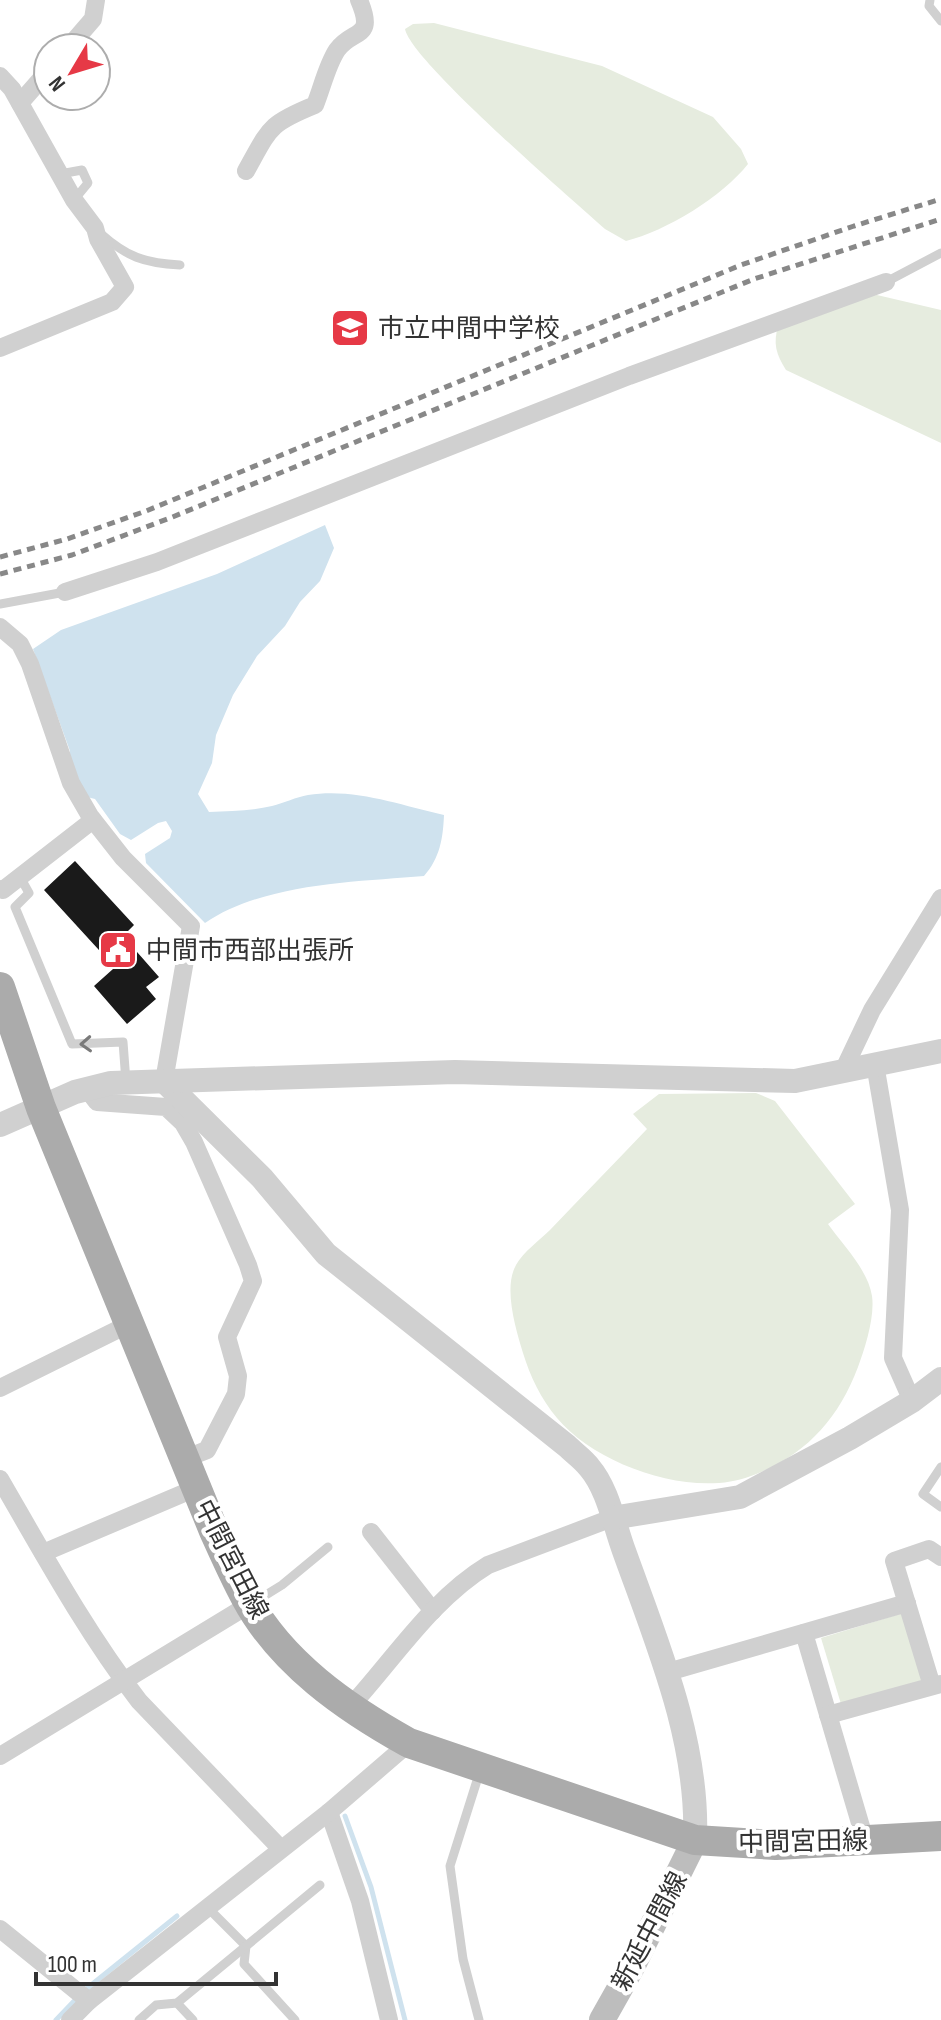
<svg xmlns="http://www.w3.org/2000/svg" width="941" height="2020" viewBox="0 0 941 2020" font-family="'Sofia Sans Condensed','Noto Sans JP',sans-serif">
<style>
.green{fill:#e6ecdf}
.water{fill:#cfe2ee}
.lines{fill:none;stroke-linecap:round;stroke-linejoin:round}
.stream{stroke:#cfe2ee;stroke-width:5}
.building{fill:#1a1a1a}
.service{stroke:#d0d0d0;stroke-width:9}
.minor{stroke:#d0d0d0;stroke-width:18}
.tertiary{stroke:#d0d0d0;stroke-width:24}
.secondary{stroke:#bdbdbd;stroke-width:26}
.primary{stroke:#ababab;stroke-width:30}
.rail{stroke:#888;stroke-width:5;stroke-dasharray:8 6;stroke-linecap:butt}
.oneway{stroke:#7a7a7a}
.labels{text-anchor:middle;stroke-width:8;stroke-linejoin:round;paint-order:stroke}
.poi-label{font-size:26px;fill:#333;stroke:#fff;text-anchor:start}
.street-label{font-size:26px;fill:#333;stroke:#fff}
</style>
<rect width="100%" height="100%" fill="#fff"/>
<!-- green -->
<g class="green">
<path d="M 434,23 L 602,66 L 713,117 L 741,149 L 748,164 C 722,197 666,231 626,241 L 605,229 C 572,199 411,61 405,29 L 413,24 Z"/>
<path d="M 877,295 L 941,310 L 941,443 L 786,370 C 776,354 773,344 778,326 L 831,300 Z"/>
<path d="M 756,1093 L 775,1101 L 855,1204 L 828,1224 C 843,1245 868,1270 872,1296 C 875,1317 865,1348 858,1367 C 838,1420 805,1456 751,1476 C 692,1499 596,1465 557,1418 C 541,1399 530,1376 523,1353 C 516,1330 503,1288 516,1265 C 523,1252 540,1240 550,1230 C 582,1196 615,1163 647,1129 L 633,1114 L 659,1094 Z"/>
<path d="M 903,1613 L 923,1680 L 841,1704 L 821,1638 Z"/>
</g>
<!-- water -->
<path class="water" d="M 325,525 L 334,548 L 320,581 L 300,602 L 285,626 L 257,656 L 233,695 L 216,735 L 212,763 L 198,794 L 209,812 C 230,811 251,811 272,806 C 284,803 296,797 308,795 C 356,788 398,805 444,815 C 443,838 440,858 424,876 C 355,882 264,883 205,923 L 146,863 L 145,854 L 170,838 L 172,831 L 166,821 L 158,823 L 131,840 L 120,834 L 95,799 L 87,797 L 68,761 L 70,751 L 33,649 L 61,630 L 217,574 Z"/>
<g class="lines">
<!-- stream -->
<g class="stream">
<path d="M 345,1816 L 371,1887 L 405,2020"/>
<path d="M 85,1990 L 177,1916"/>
<path d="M 56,2020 L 78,1997"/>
</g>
</g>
<!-- building -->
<path class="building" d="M 75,861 L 134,925 L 123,936 L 159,977 L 146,987 L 156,999 L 127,1024 L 94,986 L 113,969 L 107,962 L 109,961 L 44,890 Z"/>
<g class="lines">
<!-- service -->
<g class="service">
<path d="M 930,0 L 929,6 L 941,21"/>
<path d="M 60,174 L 82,170 L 88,183 L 74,200"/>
<path d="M 100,233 C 127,257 144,263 180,265"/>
<path d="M 886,282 L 941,253"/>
<path d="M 0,604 L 65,592"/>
<path d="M 20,877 L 29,893 L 15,907 L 72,1044 L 123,1042 L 126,1082"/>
<path d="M 941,1467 L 923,1494 L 941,1507"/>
<path d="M 253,1603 L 282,1585 L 328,1547"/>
<path d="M 207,1907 L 246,1946 L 244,1964 L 295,2020"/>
<path d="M 177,2003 L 193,2020"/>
<path d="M 139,2020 L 156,2005 L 177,2003 L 320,1885"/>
<path d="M 479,2020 L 463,1959 L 450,1866 L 480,1771"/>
</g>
<!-- minor -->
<g class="minor">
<path d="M 68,48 L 93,19 L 96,0"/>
<path d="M 0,76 L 12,89 L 74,200 L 95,228 L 98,239 L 125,287 L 112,302 L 0,348"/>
<path d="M 20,103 L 48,71"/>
<path d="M 246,171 C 270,128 268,124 315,105 C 322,88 327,65 337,50 C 353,28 376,40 359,0"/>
<path d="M 65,592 L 157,562 L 629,376 L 886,282"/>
<path d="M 0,627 L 20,644 L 30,664 L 71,783 L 90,816 L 123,858 L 191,926 L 164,1081"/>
<path d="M 0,889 L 3,890 L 93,820"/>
<path d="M 875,1064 L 900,1210 L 893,1358 L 912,1401"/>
<path d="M 843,1071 L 872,1010 L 941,898"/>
<path d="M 87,1089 L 97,1102 L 166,1107 L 183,1123 L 194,1142 L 248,1265 L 253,1281 L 227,1337 L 238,1376 L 236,1394 L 207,1450 L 184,1459"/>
<path d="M 0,1388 L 129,1324"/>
<path d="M 0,1479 C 44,1555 86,1632 139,1701 L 281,1849"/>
<path d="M 371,1532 L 433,1611"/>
<path d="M 43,1553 L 196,1488"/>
<path d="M 804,1633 L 865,1840"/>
<path d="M 668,1672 L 907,1603"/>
<path d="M 932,1686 L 894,1561 L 929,1549 L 941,1557"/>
<path d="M 350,1707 C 394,1659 432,1599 488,1565 L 612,1518"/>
<path d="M 828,1715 L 941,1684"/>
<path d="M 0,1756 L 250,1604"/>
<path d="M 329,1812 L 360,1901 L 389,2020"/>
<path d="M 0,1929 L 89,2001"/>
<path d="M 70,2020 L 89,2001 L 329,1812 L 409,1743"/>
</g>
<!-- tertiary -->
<g class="tertiary">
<path d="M 164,1081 L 262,1178 L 326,1254 L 567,1446 C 574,1453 583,1459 589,1467 C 608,1489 614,1524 624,1551 C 657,1643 699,1741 695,1840"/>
<path d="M 0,1125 L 75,1092 L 111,1083 L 455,1072 L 795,1081 L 941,1051"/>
<path d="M 612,1518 L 740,1497 L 850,1438 L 912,1401 L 941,1379"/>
</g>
<!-- secondary -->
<path class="secondary" d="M 602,2020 L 633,1965 L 695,1840"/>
<!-- primary -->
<path class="primary" d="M 0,987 L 41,1108 L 214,1531 C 224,1553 234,1576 246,1598 C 281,1663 346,1708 409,1743 L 695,1840 L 776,1845 L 941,1836"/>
<!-- rail -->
<g class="rail">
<path d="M 0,557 L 67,539 L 146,511 L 741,265 L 854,226 L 941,199"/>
<path d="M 0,574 L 72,555 L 170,518 L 754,279 L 941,219"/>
</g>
</g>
<!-- one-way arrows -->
<defs><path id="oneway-chevron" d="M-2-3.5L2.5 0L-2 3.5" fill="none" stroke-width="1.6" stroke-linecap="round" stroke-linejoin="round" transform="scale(2)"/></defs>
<use class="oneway" href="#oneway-chevron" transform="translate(86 1044) rotate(177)"/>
<!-- icons -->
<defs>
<symbol id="school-square" viewBox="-11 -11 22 22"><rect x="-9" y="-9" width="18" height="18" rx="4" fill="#e63946" stroke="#fff"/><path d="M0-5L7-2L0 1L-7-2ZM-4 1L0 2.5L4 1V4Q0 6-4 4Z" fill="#fff"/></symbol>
<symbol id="civic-square" viewBox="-11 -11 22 22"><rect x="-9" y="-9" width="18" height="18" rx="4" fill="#e63946" stroke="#fff"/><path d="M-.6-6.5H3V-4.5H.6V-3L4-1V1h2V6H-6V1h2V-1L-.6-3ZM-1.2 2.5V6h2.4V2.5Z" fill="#fff"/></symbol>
</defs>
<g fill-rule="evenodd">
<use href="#school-square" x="328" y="306" width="44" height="44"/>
<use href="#civic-square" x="96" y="928" width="44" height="44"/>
</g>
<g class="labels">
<!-- poi labels -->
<g class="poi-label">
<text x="378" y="337">市立中間中学校</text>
<text x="146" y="959">中間市西部出張所</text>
</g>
<!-- street labels -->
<g class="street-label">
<text transform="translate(232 1559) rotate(63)" y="9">中間宮田線</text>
<text transform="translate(803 1841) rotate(-1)" y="9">中間宮田線</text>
<text transform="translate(649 1931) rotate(-62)" y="9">新延中間線</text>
</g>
</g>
<!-- north arrow -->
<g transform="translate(72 72) rotate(232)"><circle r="38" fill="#ffffff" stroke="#adadad" stroke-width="2"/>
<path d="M0-6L14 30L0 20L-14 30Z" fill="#e63946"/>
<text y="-12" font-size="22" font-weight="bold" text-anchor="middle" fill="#333333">N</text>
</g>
<!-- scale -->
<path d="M36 1972v12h240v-12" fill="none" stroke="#333333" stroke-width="4"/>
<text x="48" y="1972" font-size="24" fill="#333333" stroke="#ffffff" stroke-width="6" paint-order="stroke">100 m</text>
</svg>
